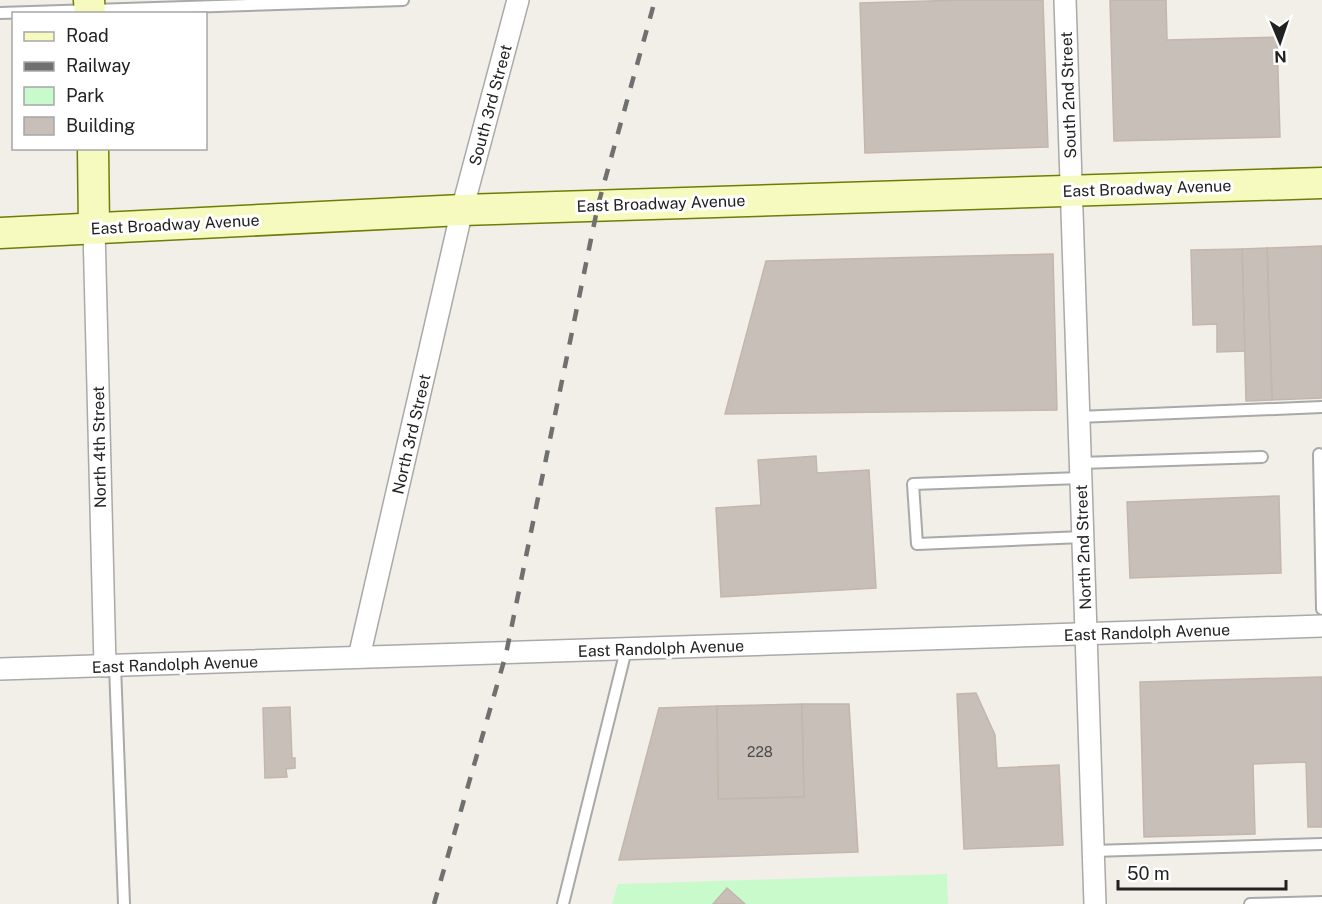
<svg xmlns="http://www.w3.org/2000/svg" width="1322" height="904" viewBox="0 0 1322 904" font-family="'Public Sans',sans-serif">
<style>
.park{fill:#c8facc}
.building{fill:#c7bfb8;stroke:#c4b6ab;stroke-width:1.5}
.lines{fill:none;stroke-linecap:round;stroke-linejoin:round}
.lane-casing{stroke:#a9a9a9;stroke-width:14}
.street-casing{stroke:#a9a9a9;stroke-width:24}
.secondary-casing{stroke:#707d05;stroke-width:33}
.lane{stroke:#fff;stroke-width:10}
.street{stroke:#fff;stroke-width:21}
.secondary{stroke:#f7fabf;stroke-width:30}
.rail{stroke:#707070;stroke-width:4.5;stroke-dasharray:12 12;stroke-linecap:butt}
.labels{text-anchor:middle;stroke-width:6;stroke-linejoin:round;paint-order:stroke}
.number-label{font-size:14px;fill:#4b4948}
.street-label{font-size:16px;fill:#222;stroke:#fff}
</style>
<rect width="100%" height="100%" fill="#f2efe9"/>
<!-- park -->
<path class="park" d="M 947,874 L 948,904 L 612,904 L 618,884 Z"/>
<!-- building -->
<g class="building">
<path d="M 962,0 L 1043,0 L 1048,147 L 865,153 L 860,3 Z"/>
<path d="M 1110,0 L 1166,0 L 1167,40 L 1277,37 L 1280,137 L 1114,141 Z"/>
<path d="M 1322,246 L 1322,398 L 1272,400 L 1267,248 Z"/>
<path d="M 1267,248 L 1272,400 L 1246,401 L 1242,249 Z"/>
<path d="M 1242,249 L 1245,351 L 1217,352 L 1217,324 L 1193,325 L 1191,250 Z"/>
<path d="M 1053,254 L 1057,410 L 725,414 L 766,261 Z"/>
<path d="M 816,456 L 817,473 L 869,470 L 876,588 L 721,597 L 716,508 L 761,505 L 758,460 Z"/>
<path d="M 1279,496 L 1281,573 L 1130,578 L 1127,502 Z"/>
<path d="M 1322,677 L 1322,827 L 1308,827 L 1306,762 L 1253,764 L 1255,834 L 1144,837 L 1140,682 Z"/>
<path d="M 976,693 L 995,735 L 997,768 L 1059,765 L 1063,845 L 964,849 L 957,694 Z"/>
<path d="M 802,704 L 804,797 L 718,799 L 717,706 Z"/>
<path d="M 802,704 L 849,704 L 858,852 L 619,860 L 659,708 L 717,706 L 718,799 L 804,797 Z"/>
<path d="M 290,707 L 292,758 L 295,758 L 295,768 L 286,769 L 287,777 L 265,778 L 263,708 Z"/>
<path d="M 727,888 L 745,904 L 713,904 Z"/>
</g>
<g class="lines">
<defs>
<g id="lane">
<path d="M 0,13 L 403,0"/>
<path d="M 1078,417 L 1322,407"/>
<path d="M 1319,454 L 1322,609"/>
<path d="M 1080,463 L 1262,457"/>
<path d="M 1081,478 L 913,484 L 917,544 L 1083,537"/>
<path d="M 115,666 L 124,904"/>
<path d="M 1093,851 L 1322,844"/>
<path d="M 563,904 L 626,650"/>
<path d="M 1250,904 L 1322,902"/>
</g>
<g id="street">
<path d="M 1065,0 L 1095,904"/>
<path d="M 94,229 L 105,666"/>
<path d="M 359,657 L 462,210 L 518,0"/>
<path d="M 0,669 L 1322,626"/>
</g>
<g id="secondary">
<path d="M 89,0 L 90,14"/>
<path d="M 93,148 L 94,229"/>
<path d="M 0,233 L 462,210 L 1322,183"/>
</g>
</defs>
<!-- lane casing -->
<use href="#lane" class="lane-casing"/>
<!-- street casing -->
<use href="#street" class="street-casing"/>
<!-- secondary casing -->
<use href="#secondary" class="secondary-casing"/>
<!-- lane -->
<use href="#lane" class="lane"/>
<!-- street -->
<use href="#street" class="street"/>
<!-- secondary -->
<use href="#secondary" class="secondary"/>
<!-- rail -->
<path class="rail" d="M 434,904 L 506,654 L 598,205 L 655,0"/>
</g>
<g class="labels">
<!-- number labels -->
<g class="number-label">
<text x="760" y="757">228</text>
</g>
<!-- street labels -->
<g class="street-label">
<text transform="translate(1068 95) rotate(-92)" y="6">South 2nd Street</text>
<text transform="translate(490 105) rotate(-75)" y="6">South 3rd Street</text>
<text transform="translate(1147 188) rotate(-2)" y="6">East Broadway Avenue</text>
<text transform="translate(661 203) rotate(-2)" y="6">East Broadway Avenue</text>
<text transform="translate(175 224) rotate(-3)" y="6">East Broadway Avenue</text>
<text transform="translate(411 434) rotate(-77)" y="6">North 3rd Street</text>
<text transform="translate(99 447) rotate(-91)" y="6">North 4th Street</text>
<text transform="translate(1083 547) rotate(-92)" y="6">North 2nd Street</text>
<text transform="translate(1147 632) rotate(-2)" y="6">East Randolph Avenue</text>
<text transform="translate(661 648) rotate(-2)" y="6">East Randolph Avenue</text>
<text transform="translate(175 664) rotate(-2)" y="6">East Randolph Avenue</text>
</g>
</g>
<!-- legend -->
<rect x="12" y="12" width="195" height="138" fill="#ffffff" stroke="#a7a7a7" stroke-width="1.5"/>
<rect x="24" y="32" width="30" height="9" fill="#f7fabf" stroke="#a7a7a7" stroke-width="1.5"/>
<text x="66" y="42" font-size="18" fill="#222222">Road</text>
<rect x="24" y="62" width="30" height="9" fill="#707070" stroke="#a7a7a7" stroke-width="1.5"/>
<text x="66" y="72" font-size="18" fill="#222222">Railway</text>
<rect x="24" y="87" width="30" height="18" fill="#c8facc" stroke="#a7a7a7" stroke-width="1.5"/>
<text x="66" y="102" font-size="18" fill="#222222">Park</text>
<rect x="24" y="117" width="30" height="18" fill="#c7bfb8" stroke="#a7a7a7" stroke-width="1.5"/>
<text x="66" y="132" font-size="18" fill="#222222">Building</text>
<!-- north arrow -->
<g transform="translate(1280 42) rotate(178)" stroke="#ffffff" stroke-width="4.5" paint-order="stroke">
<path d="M0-4.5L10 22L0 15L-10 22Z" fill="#222222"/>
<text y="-9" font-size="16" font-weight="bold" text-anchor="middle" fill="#222222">N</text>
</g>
<!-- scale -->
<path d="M1118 880v9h168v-9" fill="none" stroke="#222222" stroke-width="3"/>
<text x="1127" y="880" font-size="18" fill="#222222" stroke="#ffffff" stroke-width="4.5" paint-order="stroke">50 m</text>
</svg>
